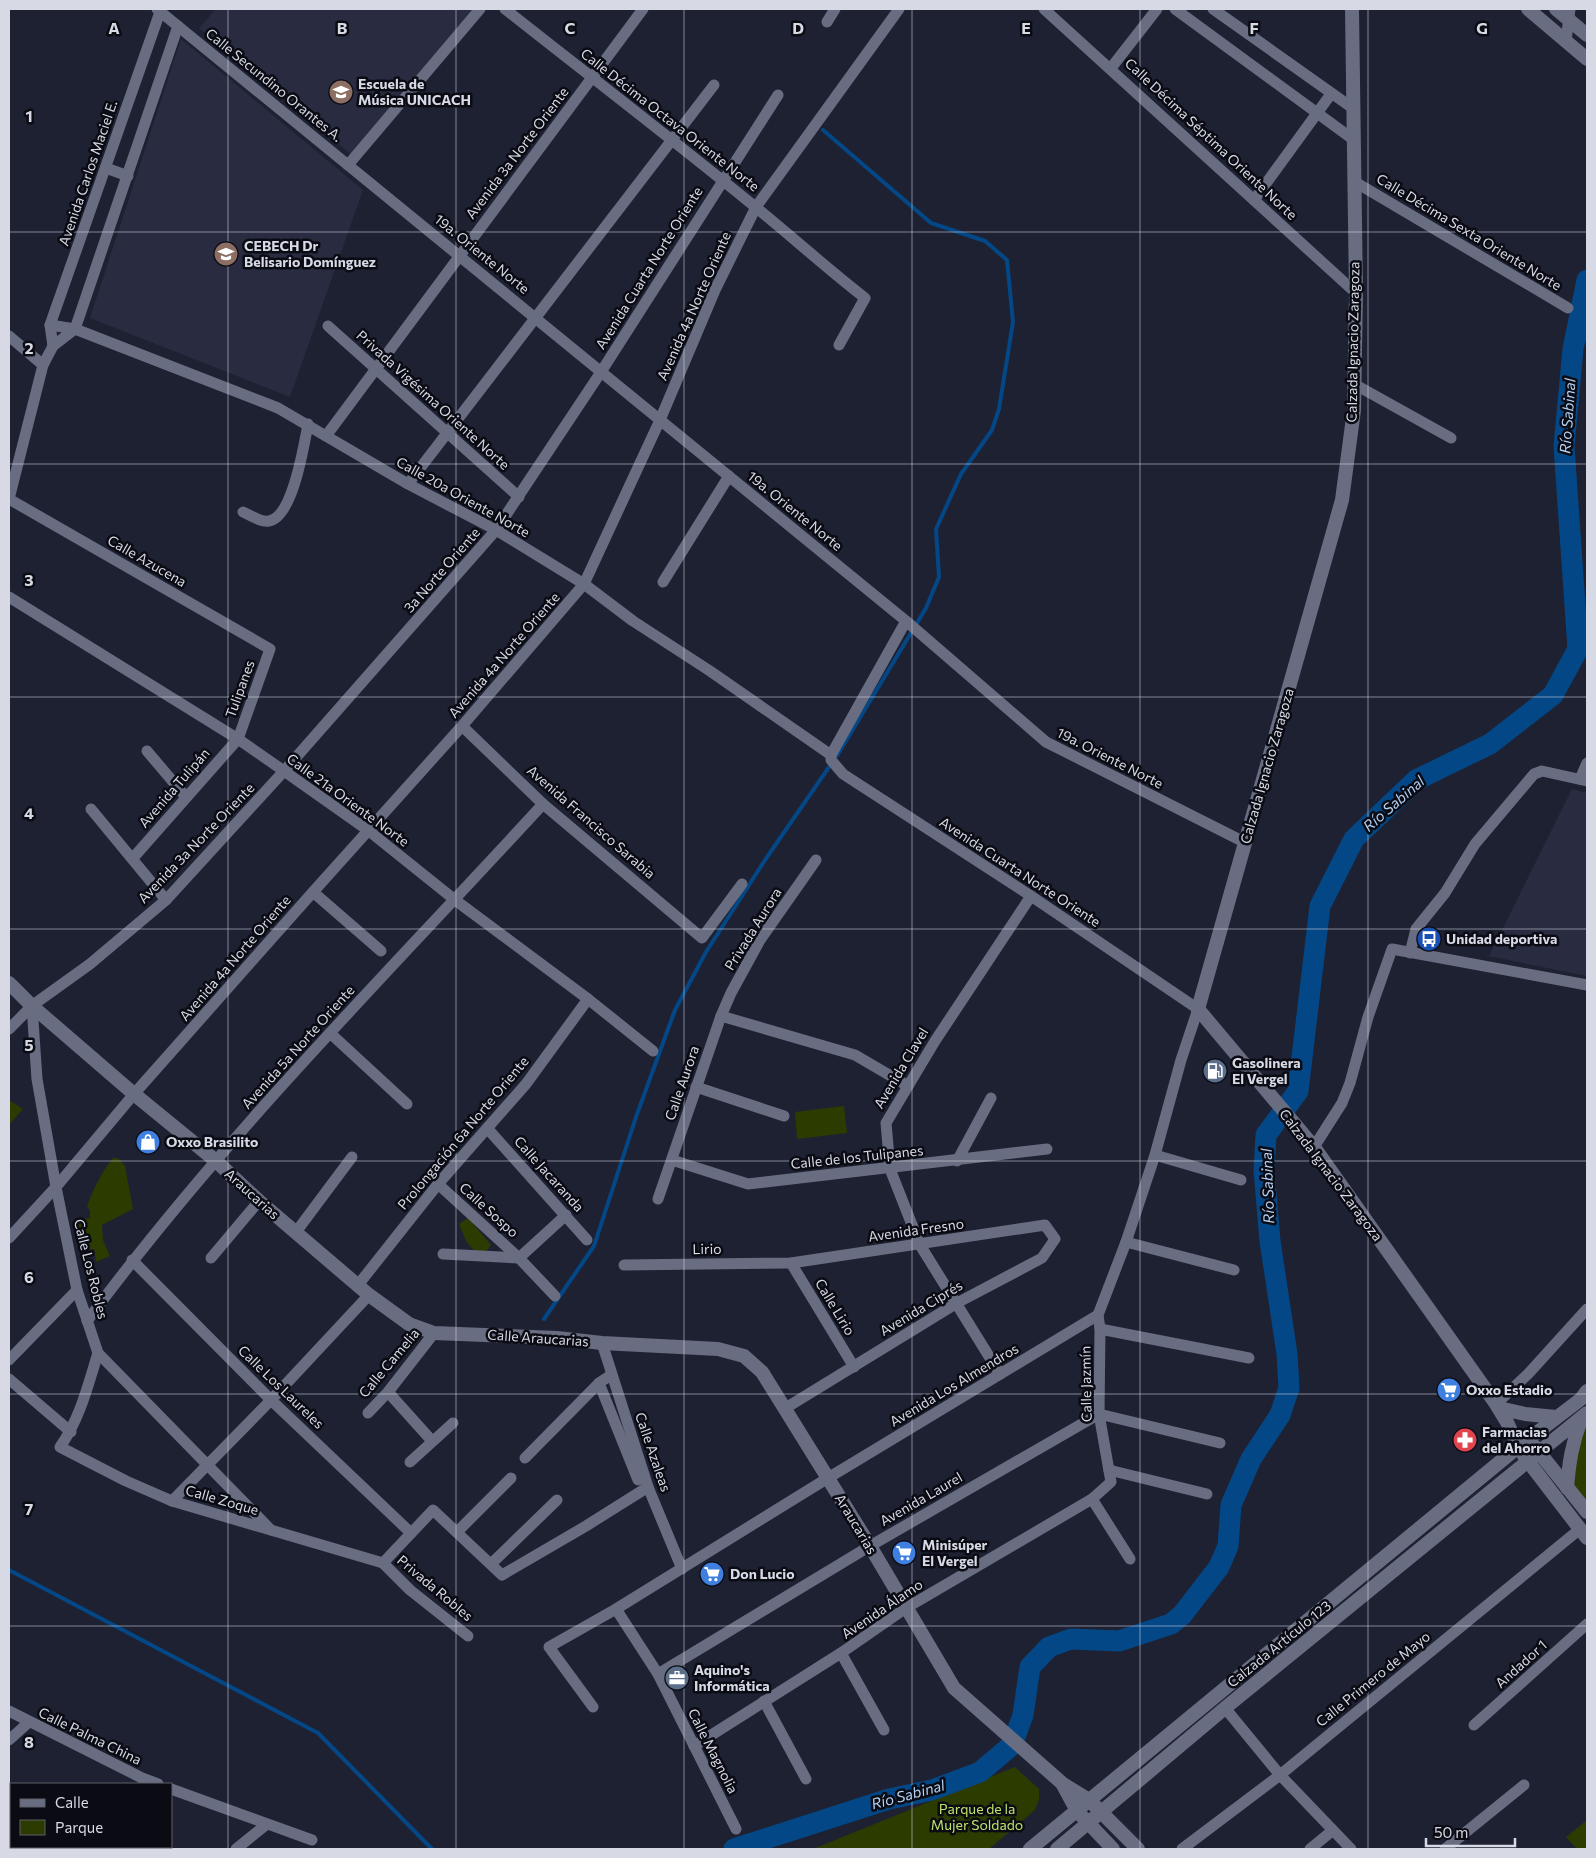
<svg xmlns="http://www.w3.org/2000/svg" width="1596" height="1858" viewBox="0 0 1596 1858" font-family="Commissioner,sans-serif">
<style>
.built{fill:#292c41}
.green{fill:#2c3b00}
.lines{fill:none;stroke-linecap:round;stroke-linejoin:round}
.stream{stroke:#044786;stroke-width:4}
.river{stroke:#044786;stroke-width:21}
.minor{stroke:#696d81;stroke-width:11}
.tertiary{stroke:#696d81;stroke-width:14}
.secondary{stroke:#696d81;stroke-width:14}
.grid{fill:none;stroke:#d7dae5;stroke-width:1;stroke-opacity:0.55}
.labels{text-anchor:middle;stroke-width:5;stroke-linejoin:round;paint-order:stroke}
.poi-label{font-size:14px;font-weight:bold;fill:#d7dae5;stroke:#0a0b13;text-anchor:start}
.street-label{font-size:14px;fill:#d7dae5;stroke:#0a0b13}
.park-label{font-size:14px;fill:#bde26b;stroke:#0a0b13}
.water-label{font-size:15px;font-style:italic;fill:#b3d1f6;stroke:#0a0b13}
.grid-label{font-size:16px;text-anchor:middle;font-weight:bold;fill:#d7dae5;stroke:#0a0b13;stroke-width:5;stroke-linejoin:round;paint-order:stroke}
</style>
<rect width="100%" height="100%" fill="#1e2132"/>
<!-- built -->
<g class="built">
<path d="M 216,9 L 474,9 L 353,156 L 199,28 Z"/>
<path d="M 181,39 L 363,190 L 290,397 L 90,318 Z"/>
<path d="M 1572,789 L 1587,793 L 1587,976 L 1489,956 Z"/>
</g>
<!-- green -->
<g class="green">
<path d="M 9,1100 L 23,1109 L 9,1125 Z"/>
<path d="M 844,1106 L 847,1133 L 797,1139 L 795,1112 Z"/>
<path d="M 113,1158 L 118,1158 L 125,1166 L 133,1209 L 102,1225 L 103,1240 L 110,1256 L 96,1262 L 94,1249 L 88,1249 L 84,1235 L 75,1237 L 73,1221 L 90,1218 L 90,1211 L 87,1206 C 94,1188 101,1173 113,1158 Z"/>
<path d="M 468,1218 L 491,1245 L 485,1253 L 475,1252 L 466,1241 L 459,1224 Z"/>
<path d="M 1587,1421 L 1587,1504 C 1583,1500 1578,1494 1575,1489 C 1565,1470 1579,1439 1587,1421 Z"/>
<path d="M 1015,1767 L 1039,1789 L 1039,1800 L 1035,1810 L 989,1849 L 813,1849 Z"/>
<path d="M 1587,1820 L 1587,1849 L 1577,1849 L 1566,1837 Z"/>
</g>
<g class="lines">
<!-- stream -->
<g class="stream">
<path d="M 1575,340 L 1587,340"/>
<path d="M 544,1319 L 594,1246 L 636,1117 L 675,1010 L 706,952 L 765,860 L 838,754 L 926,608 L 939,577 L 936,529 L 961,474 L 992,430 L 999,409 L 1013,322 L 1007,260 L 985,241 L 931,223 L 823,130"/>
<path d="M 9,1570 L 318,1733 L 432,1849"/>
</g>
<!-- river -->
<path class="river" d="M 734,1849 L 889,1799 L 932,1790 L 980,1772 L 1012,1745 L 1023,1715 L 1030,1667 L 1049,1647 L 1071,1639 L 1119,1641 L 1171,1624 L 1182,1615 L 1219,1567 L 1228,1546 L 1231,1505 L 1251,1459 L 1280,1415 L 1289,1388 L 1287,1354 L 1270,1241 L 1264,1170 L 1266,1135 L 1298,1091 L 1320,906 L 1354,839 L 1416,780 L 1490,744 L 1553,695 L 1578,649 L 1564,446 L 1573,349 L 1587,280"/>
<!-- minor -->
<g class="minor">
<path d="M 157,9 L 906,621 L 1046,742 L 1246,843"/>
<path d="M 505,9 C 586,73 668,136 748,201 C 788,233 825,267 865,298 L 839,345"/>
<path d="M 1044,9 L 1356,293"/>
<path d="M 1175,9 L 1354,140"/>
<path d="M 1213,9 L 1354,109"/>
<path d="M 827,22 L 835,9"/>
<path d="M 1566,41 L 1570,9"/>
<path d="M 1111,68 L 1157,9"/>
<path d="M 348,165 L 480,9"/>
<path d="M 106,168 L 128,176"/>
<path d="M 1355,182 L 1568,308"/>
<path d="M 1254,200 L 1331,94"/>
<path d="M 50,325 L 75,329 L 278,408 L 408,484 L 496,530 L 584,584 L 633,621 L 710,671 L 831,755"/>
<path d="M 328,326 L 519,497"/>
<path d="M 9,336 L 43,365"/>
<path d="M 53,346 L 50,325 L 160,12"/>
<path d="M 1354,384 L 1451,438"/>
<path d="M 326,436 L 643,9"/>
<path d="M 408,484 L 714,85"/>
<path d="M 9,499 L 270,649 L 238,739 L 133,858"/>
<path d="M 9,499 L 43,365 L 53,346 L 75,329 L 178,26"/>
<path d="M 243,512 C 250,515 262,523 269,521 C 293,517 304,445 308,424"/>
<path d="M 663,582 L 729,476"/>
<path d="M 9,597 L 238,739 L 284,771 L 369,831 L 455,900 L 588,999 L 653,1051"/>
<path d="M 462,726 L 543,804 L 702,938 L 742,884"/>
<path d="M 147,751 L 186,797"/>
<path d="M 831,755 L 906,621"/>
<path d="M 1580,779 L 1587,763"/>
<path d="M 91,809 L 166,900"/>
<path d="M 313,892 L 381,951"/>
<path d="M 1410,953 L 1416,929 L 1445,893 L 1475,844 L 1534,774 L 1542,771 L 1587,781"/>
<path d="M 32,1006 L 37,1079 L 56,1187 L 77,1290 L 98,1353 L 271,1530"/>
<path d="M 721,1016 L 855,1055 L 908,1086"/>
<path d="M 9,1029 L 33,1005 L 90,964 L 166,900 L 284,771 L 496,530 L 601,372 L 778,95"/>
<path d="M 330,1033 L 407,1104"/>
<path d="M 696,1087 L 784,1116"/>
<path d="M 487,1128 L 587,1240"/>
<path d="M 1314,1147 L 1342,1103 L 1350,1083 L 1368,1017 L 1392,949 L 1587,985"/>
<path d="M 1155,1155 L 1241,1180"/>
<path d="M 672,1160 L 748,1184 L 1047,1149"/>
<path d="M 957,1161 L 991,1098"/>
<path d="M 438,1184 L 519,1258 L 555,1296"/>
<path d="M 658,1199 L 721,1016 L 731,993 L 760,940 L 816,860"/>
<path d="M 296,1232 L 352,1157"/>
<path d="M 9,1238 L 56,1187 L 134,1094 L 313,892 L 462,726 L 584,584 L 660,420 L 715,290 L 756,207 L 899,9"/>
<path d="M 1126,1242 L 1234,1270"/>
<path d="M 443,1254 L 519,1258"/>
<path d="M 211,1258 L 259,1201"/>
<path d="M 519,1258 L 566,1215"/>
<path d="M 132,1260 L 271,1400 L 411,1533"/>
<path d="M 791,1263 L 854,1367"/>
<path d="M 624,1265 L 791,1263 L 1045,1225 L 1055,1239 L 1042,1258 L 957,1303 L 784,1409"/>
<path d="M 358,1285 L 438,1184 L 526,1084 L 588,999"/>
<path d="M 87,1321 C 224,1136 388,973 543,804"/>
<path d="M 1100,1329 L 1249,1358"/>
<path d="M 602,1343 L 648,1487 L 682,1569"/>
<path d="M 98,1353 C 88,1385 80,1419 60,1447 L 126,1481 L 172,1501 L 383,1563"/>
<path d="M 9,1360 L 77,1290"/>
<path d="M 1000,1374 L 920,1245 L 890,1169 L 886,1123 L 935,1041 L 1031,896"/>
<path d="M 9,1379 L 71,1432"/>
<path d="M 599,1383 L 638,1480"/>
<path d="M 388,1392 L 432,1441"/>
<path d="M 1496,1404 L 1528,1374 L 1587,1309"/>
<path d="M 368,1413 L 388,1392 L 434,1333"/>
<path d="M 525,1458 L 599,1383 L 611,1375"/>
<path d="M 410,1462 L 453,1423"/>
<path d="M 1109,1470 L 1207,1494"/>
<path d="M 1092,1499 L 1130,1559"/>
<path d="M 172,1501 L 271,1400 L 369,1295"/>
<path d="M 457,1532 L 511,1478"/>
<path d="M 383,1563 L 433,1510 L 502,1575 L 586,1526 L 648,1487"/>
<path d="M 383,1563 L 410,1590 L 468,1636"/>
<path d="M 491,1564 L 557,1500"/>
<path d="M 616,1609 L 658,1674 L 736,1829"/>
<path d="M 841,1653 L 884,1730"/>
<path d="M 658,1674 L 870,1546 L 1099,1414 L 1220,1443"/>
<path d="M 764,1701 L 806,1779"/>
<path d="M 593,1707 L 549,1647 L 616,1609 L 828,1478 L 1098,1315 L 1126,1242 L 1155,1155 L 1181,1060 L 1198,1009 L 1031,896 L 843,774 L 831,760 L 831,755"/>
<path d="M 1225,1708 L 1280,1775 L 1351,1849"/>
<path d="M 9,1711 L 142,1778 L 158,1784"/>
<path d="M 1474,1725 L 1587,1624"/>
<path d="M 9,1740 L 29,1722"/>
<path d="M 694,1746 L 841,1653 L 906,1608 L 1092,1499 L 1111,1482 L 1099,1414 L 1100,1329 L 1098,1315"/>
<path d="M 171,1789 L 312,1840"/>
<path d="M 60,1849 L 63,1847"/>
<path d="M 236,1849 L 267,1824"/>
<path d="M 1182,1849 L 1280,1775 L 1580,1529"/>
<path d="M 1310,1849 L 1332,1831"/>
<path d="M 1445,1849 L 1524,1785"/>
</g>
<!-- tertiary -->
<g class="tertiary">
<path d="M 1352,9 L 1356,293 L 1354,410 L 1342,500 L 1198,1009 L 1314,1147 L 1496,1404 L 1507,1422 L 1518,1447"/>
<path d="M 9,983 L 32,1006 L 134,1094 L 216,1161 L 259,1201 L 369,1295 L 409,1324 L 434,1333 L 557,1338 L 602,1343 L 718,1349 L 744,1356 L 762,1372 L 870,1546 L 954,1688 L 1063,1784 L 1089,1800 L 1138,1849"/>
<path d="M 1063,1785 L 1077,1811 L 1113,1849"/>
</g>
<!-- secondary -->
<g class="secondary">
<path d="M 1528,9 L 1587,59"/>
<path d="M 1556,9 L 1587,35"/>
<path d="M 1499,1408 L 1525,1414 L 1556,1417"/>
<path d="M 1534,1446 L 1587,1512"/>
<path d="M 1524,1456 L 1587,1538"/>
<path d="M 1567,1488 C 1569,1463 1572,1443 1581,1420"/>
<path d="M 1030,1849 L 1518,1447 L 1581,1399 L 1587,1391"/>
<path d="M 1057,1849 L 1225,1708 L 1587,1413"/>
</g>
</g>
<!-- grid -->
<path class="grid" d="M 228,9 L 228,1849M 456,9 L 456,1849M 684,9 L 684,1849M 912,9 L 912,1849M 1140,9 L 1140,1849M 1368,9 L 1368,1849M 9,232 L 1587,232M 9,464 L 1587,464M 9,697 L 1587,697M 9,929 L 1587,929M 9,1161 L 1587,1161M 9,1394 L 1587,1394M 9,1626 L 1587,1626"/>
<!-- icons -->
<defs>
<symbol id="university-disc" viewBox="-11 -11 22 22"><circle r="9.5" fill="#8d6e63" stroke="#0a0b13"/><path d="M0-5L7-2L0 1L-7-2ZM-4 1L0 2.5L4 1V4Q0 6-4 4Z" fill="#fff"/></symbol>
<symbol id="bus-disc" viewBox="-11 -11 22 22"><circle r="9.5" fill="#1a4fb4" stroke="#0a0b13"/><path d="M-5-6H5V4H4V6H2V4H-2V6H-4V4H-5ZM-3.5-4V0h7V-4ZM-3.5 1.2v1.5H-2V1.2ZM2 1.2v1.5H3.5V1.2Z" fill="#fff"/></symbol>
<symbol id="fuel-disc" viewBox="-11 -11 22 22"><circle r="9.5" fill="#5c6f8a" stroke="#0a0b13"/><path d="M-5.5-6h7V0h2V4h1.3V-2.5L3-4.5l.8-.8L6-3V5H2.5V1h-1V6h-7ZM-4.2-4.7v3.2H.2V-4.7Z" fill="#fff"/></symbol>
<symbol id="shop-disc" viewBox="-11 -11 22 22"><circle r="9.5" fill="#3f7fe0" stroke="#0a0b13"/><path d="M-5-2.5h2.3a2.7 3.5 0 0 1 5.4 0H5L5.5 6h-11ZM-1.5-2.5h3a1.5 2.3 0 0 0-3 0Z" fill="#fff"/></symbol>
<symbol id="supermarket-disc" viewBox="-11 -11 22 22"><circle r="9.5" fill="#3f7fe0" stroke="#0a0b13"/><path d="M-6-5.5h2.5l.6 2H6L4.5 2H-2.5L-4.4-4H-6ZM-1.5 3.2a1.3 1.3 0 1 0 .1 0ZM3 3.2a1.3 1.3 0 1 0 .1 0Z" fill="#fff"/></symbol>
<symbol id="pharmacy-disc" viewBox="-11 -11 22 22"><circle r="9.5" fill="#e0444e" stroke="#0a0b13"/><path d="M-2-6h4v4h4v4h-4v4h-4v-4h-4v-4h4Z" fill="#fff"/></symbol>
<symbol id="office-disc" viewBox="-11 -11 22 22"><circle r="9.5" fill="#5c6f8a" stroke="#0a0b13"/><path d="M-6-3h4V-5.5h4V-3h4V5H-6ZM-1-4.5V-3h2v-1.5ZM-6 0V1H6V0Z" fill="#fff"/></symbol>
</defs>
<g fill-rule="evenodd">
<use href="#university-disc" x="327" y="78" width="28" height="28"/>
<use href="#university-disc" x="212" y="240" width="28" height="28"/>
<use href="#bus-disc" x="1415" y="925" width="28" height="28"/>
<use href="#fuel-disc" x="1201" y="1057" width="28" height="28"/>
<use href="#shop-disc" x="134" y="1128" width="28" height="28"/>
<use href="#supermarket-disc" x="1435" y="1376" width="28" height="28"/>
<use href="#pharmacy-disc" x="1451" y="1426" width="28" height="28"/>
<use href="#supermarket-disc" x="890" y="1539" width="28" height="28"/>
<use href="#supermarket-disc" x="698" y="1560" width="28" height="28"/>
<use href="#office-disc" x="663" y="1664" width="28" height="28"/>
</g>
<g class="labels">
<!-- poi labels -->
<g class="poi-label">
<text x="358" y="89">Escuela de<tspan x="358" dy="16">Música UNICACH</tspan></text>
<text x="244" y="251">CEBECH Dr<tspan x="244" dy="16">Belisario Domínguez</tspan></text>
<text x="1446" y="944">Unidad deportiva</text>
<text x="1232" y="1068">Gasolinera<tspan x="1232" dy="16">El Vergel</tspan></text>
<text x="166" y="1147">Oxxo Brasilito</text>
<text x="1466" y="1395">Oxxo Estadio</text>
<text x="1482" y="1437">Farmacias<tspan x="1482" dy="16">del Ahorro</tspan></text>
<text x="922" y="1550">Minisúper<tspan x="922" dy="16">El Vergel</tspan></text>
<text x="730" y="1579">Don Lucio</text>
<text x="694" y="1675">Aquino's<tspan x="694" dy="16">Informática</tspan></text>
</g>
<!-- street labels -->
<g class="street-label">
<text transform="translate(274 85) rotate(39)" y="5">Calle Secundino Orantes A.</text>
<text transform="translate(670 120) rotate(38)" y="5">Calle Décima Octava Oriente Norte</text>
<text transform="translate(1211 139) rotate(43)" y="5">Calle Décima Séptima Oriente Norte</text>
<text transform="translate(517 153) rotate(-53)" y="5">Avenida 3a Norte Oriente</text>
<text transform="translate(88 173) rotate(-71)" y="5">Avenida Carlos Maciel E.</text>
<text transform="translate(1469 232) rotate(31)" y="5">Calle Décima Sexta Oriente Norte</text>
<text transform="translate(482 254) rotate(39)" y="5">19a. Oriente Norte</text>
<text transform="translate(649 268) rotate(-58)" y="5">Avenida Cuarta Norte Oriente</text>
<text transform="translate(694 306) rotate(-66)" y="5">Avenida 4a Norte Oriente</text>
<text transform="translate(1353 342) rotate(-89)" y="5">Calzada Ignacio Zaragoza</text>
<text transform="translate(433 400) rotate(42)" y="5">Privada Vigésima Oriente Norte</text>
<text transform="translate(463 497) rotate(29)" y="5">Calle 20a Oriente Norte</text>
<text transform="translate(795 511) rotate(39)" y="5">19a. Oriente Norte</text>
<text transform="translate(147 561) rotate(30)" y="5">Calle Azucena</text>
<text transform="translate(442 570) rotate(-49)" y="5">3a Norte Oriente</text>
<text transform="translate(504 655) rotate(-49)" y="5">Avenida 4a Norte Oriente</text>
<text transform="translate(240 689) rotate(-70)" y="5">Tulipanes</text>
<text transform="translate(1110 758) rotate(27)" y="5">19a. Oriente Norte</text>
<text transform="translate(1267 766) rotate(-74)" y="5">Calzada Ignacio Zaragoza</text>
<text transform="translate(174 788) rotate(-49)" y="5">Avenida Tulipán</text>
<text transform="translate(348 800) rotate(36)" y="5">Calle 21a Oriente Norte</text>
<text transform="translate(591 822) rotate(41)" y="5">Avenida Francisco Sarabia</text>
<text transform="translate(196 843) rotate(-46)" y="5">Avenida 3a Norte Oriente</text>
<text transform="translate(1020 872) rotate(33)" y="5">Avenida Cuarta Norte Oriente</text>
<text transform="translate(753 929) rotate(-58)" y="5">Privada Aurora</text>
<text transform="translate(235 958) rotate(-49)" y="5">Avenida 4a Norte Oriente</text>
<text transform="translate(298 1047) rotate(-48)" y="5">Avenida 5a Norte Oriente</text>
<text transform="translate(901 1068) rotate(-59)" y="5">Avenida Clavel</text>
<text transform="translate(682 1083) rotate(-71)" y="5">Calle Aurora</text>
<text transform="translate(463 1133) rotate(-50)" y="5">Prolongación 6a Norte Oriente</text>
<text transform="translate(857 1157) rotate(-6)" y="5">Calle de los Tulipanes</text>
<text transform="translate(549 1174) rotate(48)" y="5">Calle Jacaranda</text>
<text transform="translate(1331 1175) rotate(53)" y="5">Calzada Ignacio Zaragoza</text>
<text transform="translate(252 1194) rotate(42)" y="5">Araucarias</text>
<text transform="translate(489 1210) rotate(42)" y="5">Calle Sospo</text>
<text transform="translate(916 1230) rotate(-8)" y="5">Avenida Fresno</text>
<text transform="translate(707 1249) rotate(-1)" y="5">Lirio</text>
<text transform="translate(91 1269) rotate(76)" y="5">Calle Los Robles</text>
<text transform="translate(835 1307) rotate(59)" y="5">Calle Lirio</text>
<text transform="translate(921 1308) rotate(-31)" y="5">Avenida Ciprés</text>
<text transform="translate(538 1338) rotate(4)" y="5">Calle Araucarias</text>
<text transform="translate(389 1363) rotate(-50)" y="5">Calle Camelia</text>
<text transform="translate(1086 1384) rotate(-91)" y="5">Calle Jazmín</text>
<text transform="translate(954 1385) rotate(-31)" y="5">Avenida Los Almendros</text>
<text transform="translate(281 1387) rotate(44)" y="5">Calle Los Laureles</text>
<text transform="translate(653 1452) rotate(71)" y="5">Calle Azaleas</text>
<text transform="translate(921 1499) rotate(-30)" y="5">Avenida Laurel</text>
<text transform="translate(222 1500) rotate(16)" y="5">Calle Zoque</text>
<text transform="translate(856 1524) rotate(59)" y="5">Araucarias</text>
<text transform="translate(435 1588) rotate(40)" y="5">Privada Robles</text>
<text transform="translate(882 1609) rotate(-34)" y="5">Avenida Álamo</text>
<text transform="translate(1279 1644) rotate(-39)" y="5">Calzada Artículo 123</text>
<text transform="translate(1521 1664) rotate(-42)" y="5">Andador 1</text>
<text transform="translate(1373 1679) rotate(-39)" y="5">Calle Primero de Mayo</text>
<text transform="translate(90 1736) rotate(26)" y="5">Calle Palma China</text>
<text transform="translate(713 1751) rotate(63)" y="5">Calle Magnolia</text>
</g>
<!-- park labels -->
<g class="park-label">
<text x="977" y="1814">Parque de la<tspan x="977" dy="16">Mujer Soldado</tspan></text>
</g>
<!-- water labels -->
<g class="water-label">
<text transform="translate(1568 416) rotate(-86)" y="5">Río Sabinal</text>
<text transform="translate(1394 804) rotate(-41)" y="5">Río Sabinal</text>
<text transform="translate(1268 1186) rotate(-92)" y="5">Río Sabinal</text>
<text transform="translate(908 1795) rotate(-15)" y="5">Río Sabinal</text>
</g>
</g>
<g class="grid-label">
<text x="114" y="34">A</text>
<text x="342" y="34">B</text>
<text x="570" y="34">C</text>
<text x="798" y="34">D</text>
<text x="1026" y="34">E</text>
<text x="1254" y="34">F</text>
<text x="1482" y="34">G</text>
<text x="29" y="122">1</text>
<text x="29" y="354">2</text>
<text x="29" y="586">3</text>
<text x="29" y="819">4</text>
<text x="29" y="1051">5</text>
<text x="29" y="1283">6</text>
<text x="29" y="1515">7</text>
<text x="29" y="1748">8</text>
</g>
<!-- border -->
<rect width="1596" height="1858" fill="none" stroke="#d7dae5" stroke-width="20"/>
<!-- legend -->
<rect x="10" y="1783" width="162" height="65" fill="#0a0b13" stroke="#5c5e67"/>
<rect x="20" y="1799" width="25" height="8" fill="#696d81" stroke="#5c5e67"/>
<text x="55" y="1808" font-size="15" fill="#d7dae5">Calle</text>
<rect x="20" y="1820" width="25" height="15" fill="#2c3b00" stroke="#5c5e67"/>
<text x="55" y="1833" font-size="15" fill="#d7dae5">Parque</text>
<!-- scale -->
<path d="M1426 1838v8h89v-8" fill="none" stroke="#d7dae5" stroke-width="2.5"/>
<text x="1434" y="1838" font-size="15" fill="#d7dae5" stroke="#0a0b13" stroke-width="4" paint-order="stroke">50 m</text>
</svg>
